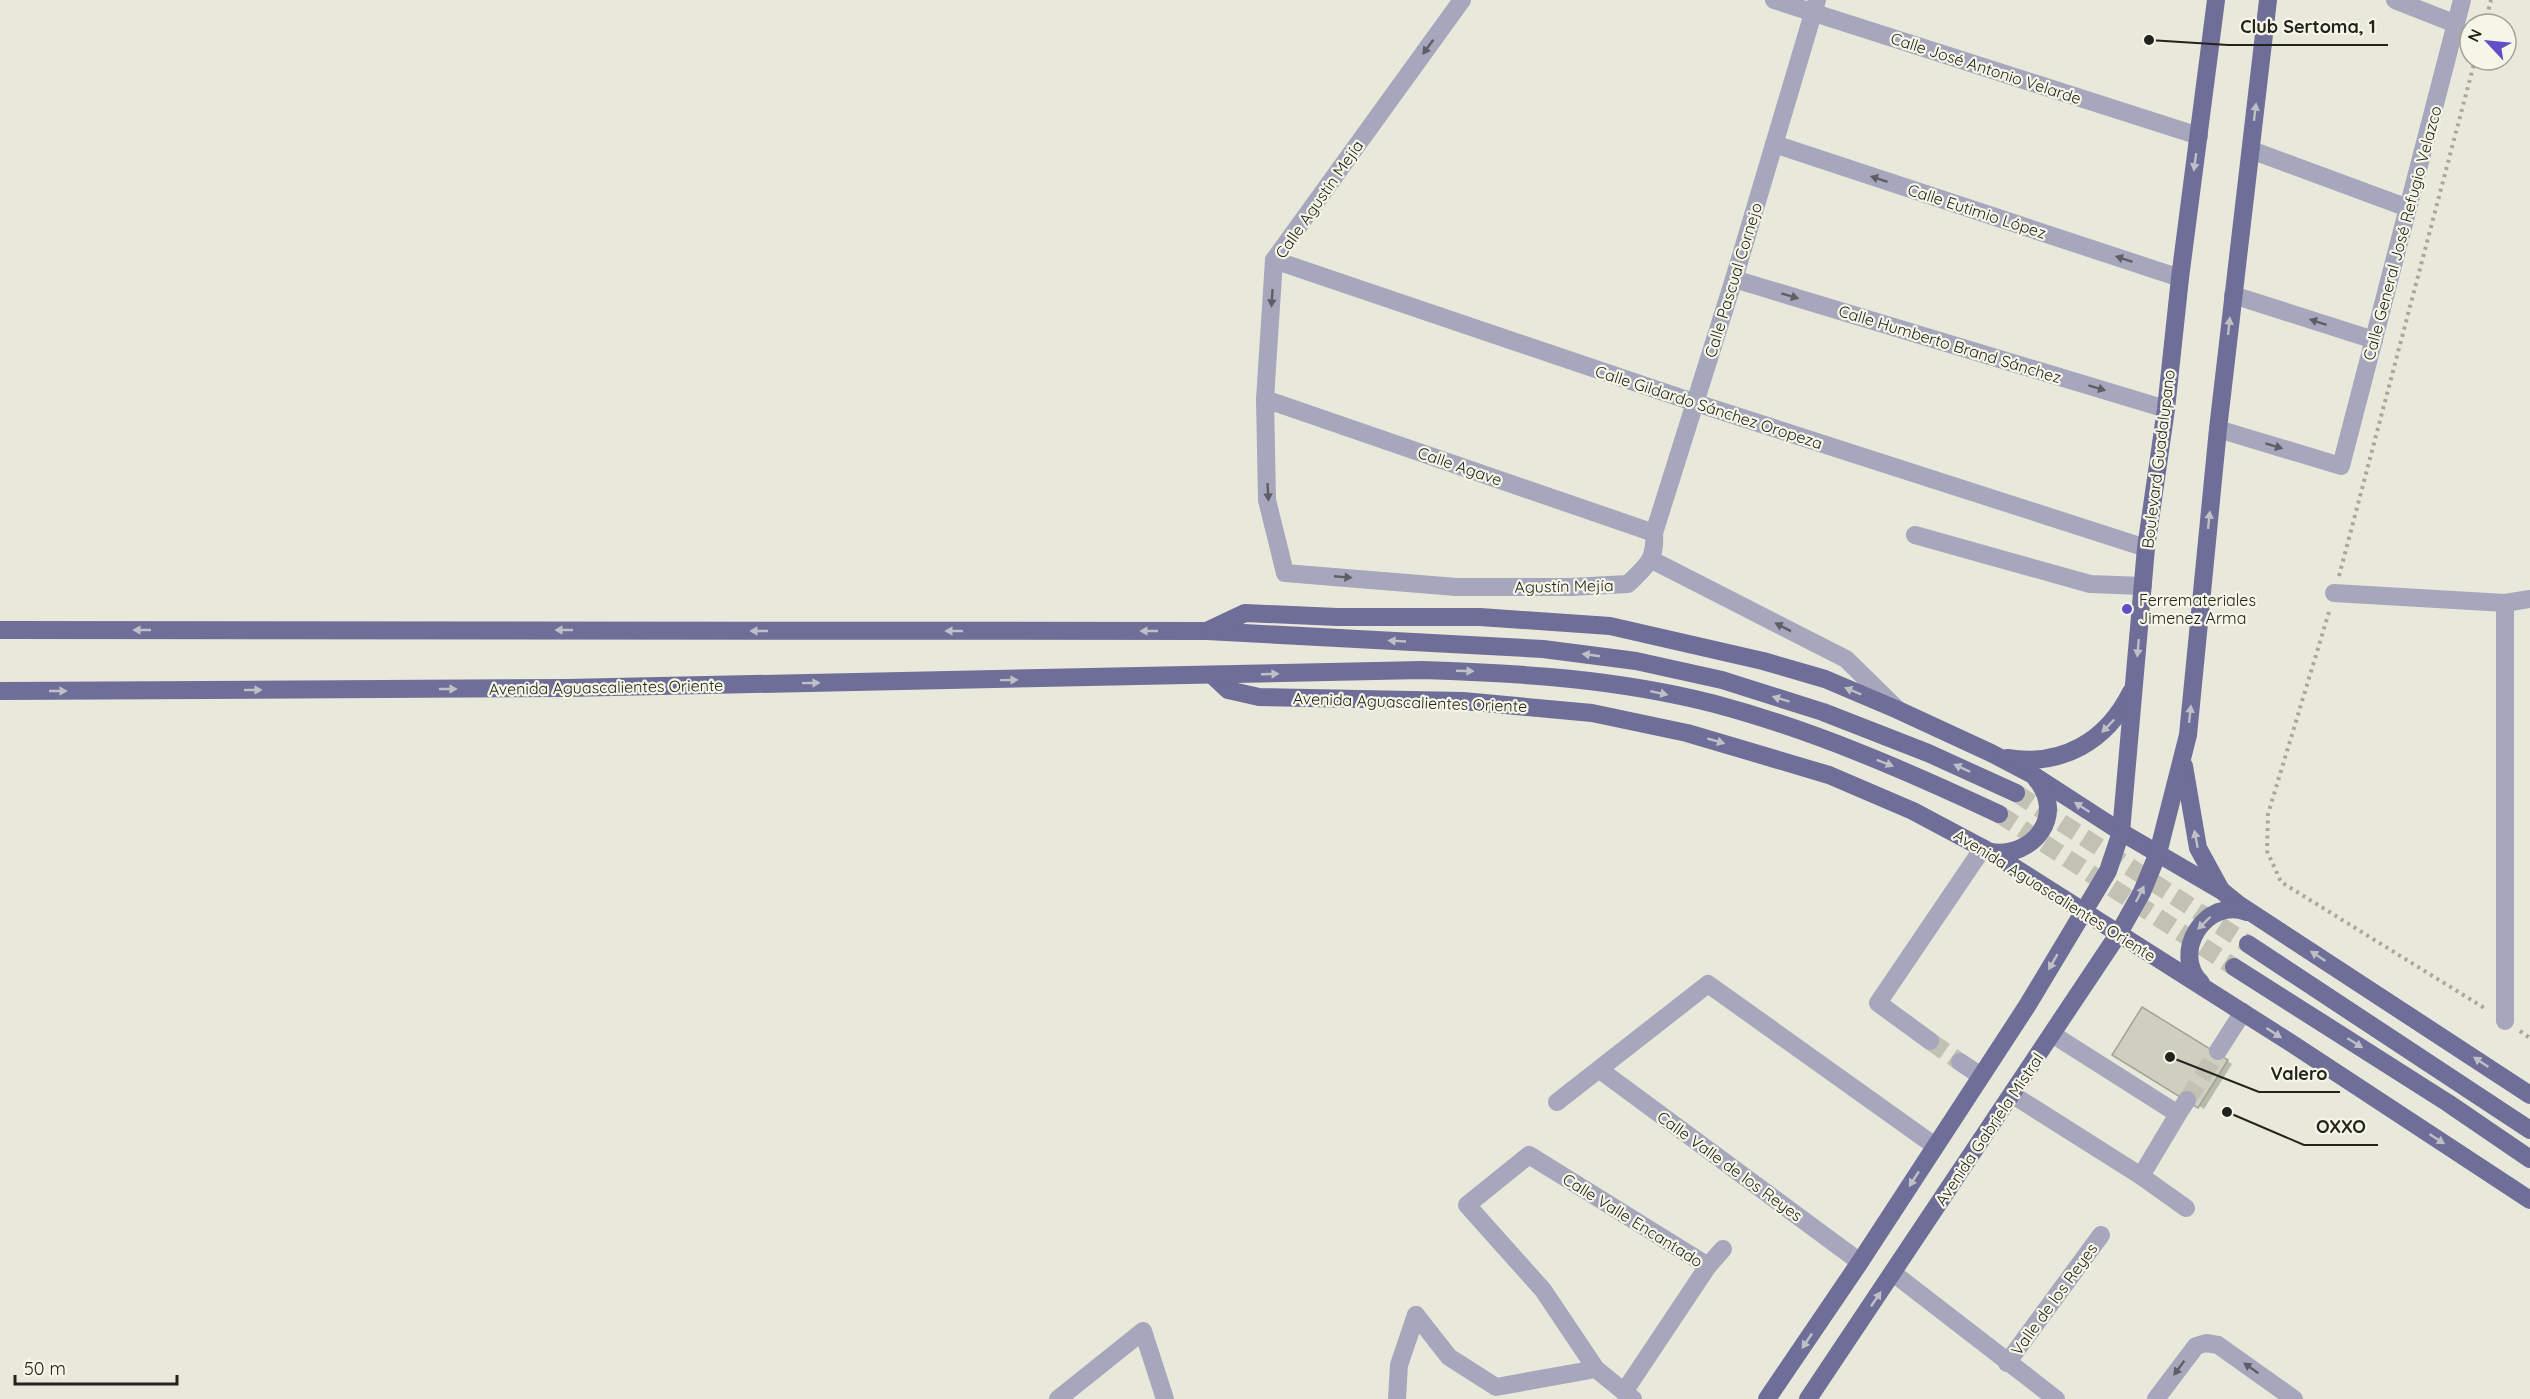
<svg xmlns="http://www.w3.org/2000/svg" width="2530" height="1399" viewBox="0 0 2530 1399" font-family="Quicksand,sans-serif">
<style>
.shadow{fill:#0003}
.building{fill:#cecfbf;stroke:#a2a394;stroke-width:1.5}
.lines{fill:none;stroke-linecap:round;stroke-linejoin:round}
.minor-tunnel{stroke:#c1c1b4;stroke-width:18;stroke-dasharray:18 9;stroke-linecap:butt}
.major-tunnel{stroke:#c1c1b4;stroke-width:18;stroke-dasharray:18 9;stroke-linecap:butt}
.path{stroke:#a7a89c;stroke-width:4;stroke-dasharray:3 4.5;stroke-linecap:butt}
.minor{stroke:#a6a6bd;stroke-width:18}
.major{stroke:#6f6e98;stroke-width:18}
.oneway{fill:#5e5e65}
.oneway2{fill:#bfc0c7}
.poi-dot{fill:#624ec7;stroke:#f5f6e7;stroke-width:2}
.labels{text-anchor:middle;stroke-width:4.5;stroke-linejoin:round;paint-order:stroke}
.street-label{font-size:16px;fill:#23231d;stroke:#f5f6e7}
.poi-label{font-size:16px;fill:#23231d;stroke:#f5f6e7;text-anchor:start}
.leader{fill:none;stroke:#23231d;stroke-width:2}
.callout-dot{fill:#23231d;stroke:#f5f6e7;stroke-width:2}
.callout-label{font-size:18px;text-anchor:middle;font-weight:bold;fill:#23231d;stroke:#f5f6e7;stroke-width:4.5;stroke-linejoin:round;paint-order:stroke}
</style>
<rect width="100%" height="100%" fill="#e8e9da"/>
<!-- shadow -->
<path class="shadow" d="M 2142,1009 L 2232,1064 L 2204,1109 L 2114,1054 Z"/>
<!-- building -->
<path class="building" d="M 2142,1007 L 2228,1060 L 2198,1108 L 2112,1055 Z"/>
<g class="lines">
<!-- minor-tunnel -->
<g class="minor-tunnel">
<path d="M 1930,1041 L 1960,1062"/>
<path d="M 2187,1100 L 2218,1051"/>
</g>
<!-- major-tunnel -->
<g class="major-tunnel">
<path d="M 2016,793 L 2248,944"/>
<path d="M 1999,814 L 2234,967"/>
</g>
<!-- path -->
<g class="path">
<path d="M 2485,24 L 2491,0"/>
<path d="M 2339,576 L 2475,60"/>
<path d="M 2329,612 L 2268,814 L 2267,851 L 2281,882 L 2486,1009"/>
<path d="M 2520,1031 L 2530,1038"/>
</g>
<!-- minor -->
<g class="minor">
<path d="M 1462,0 L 1274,260 L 1265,399 L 1267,500 L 1285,573 L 1456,587 L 1571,587 L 1628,584 C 1647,565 1656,560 1654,533 L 1734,279 L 1817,0"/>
<path d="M 1774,0 L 2199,136"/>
<path d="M 2395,0 L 2456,24"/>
<path d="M 1774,144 L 2180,278"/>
<path d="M 2251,150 L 2408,208"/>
<path d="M 1274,260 L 1696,403 L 2146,548"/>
<path d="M 1734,279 L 2166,409"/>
<path d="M 2233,295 L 2374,340"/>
<path d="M 1265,399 L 1654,533"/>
<path d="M 2218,429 L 2341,466 L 2462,0"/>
<path d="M 1915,535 L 2090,584 L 2143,586"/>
<path d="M 1652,560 L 1846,659 L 1897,709"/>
<path d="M 2334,593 L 2505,603 L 2530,599"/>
<path d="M 2505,1021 L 2505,603"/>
<path d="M 2052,1034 L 2178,1114 L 2187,1100"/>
<path d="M 1930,1041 L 1878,1003 L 1983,848"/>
<path d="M 2218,1051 L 2243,1012"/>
<path d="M 1960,1062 L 1981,1076"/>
<path d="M 1600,1070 L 1860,1262"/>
<path d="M 2013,1095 L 2141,1176 L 2186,1208"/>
<path d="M 1557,1102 L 1708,984 L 1935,1146"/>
<path d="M 2141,1176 L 2178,1114"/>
<path d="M 1893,1273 L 2056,1399"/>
<path d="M 1416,1315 L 1449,1357 L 1496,1387 L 1596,1369"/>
<path d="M 2007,1363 L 2101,1235"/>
<path d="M 1624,1392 L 1708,1266 L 1723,1249"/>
<path d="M 1058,1399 L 1143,1331 L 1165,1399"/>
<path d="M 1397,1399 L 1399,1365 L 1416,1315"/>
<path d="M 1633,1399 L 1596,1369 L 1543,1290 L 1467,1205 L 1529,1155 L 1708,1266"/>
<path d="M 2156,1399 L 2196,1346 L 2206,1343 L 2218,1345 L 2294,1399"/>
</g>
<!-- major -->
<g class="major">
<path d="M 0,630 L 1207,631 L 1543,649 L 1636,661 L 1722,680 L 1823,712 L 1928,753 L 2016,793"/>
<path d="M 1209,630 L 1245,613 L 1337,617 L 1480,617 L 1610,626 L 1763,661 L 1825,679 L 1898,710 L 1991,753 L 2033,775 L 2121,832 L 2222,891 L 2238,904 L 2530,1095"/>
<path d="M 1212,675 L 1228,690 L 1259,697 L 1463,701 L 1592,713 L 1687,733 L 1829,775 L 1913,811 L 1990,852 L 2291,1043 L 2530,1200"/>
<path d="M 0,691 L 567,688 L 1422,670 C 1520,673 1618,679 1715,704 C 1813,730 1907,771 1999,814"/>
<path d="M 2007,758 C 2062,767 2107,741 2131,692"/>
<path d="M 2184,766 L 2198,848 L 2221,890"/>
<path d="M 1990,852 C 2033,859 2067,815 2036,779"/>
<path d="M 2248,944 L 2530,1130"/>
<path d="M 2234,967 L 2448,1103 L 2530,1159"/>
<path d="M 2201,983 C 2170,953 2206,896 2247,912"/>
<path d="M 1767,1399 L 1860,1262 L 2027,1006 L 2108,871 L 2121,832 L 2146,548 L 2166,409 L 2180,278 L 2216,0"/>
<path d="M 1808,1399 L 2119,933 L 2142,892 L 2158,853 L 2188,735 L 2218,429 L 2268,0"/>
</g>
</g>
<!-- one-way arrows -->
<defs><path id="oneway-solid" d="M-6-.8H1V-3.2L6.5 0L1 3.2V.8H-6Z" transform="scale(1.5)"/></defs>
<g class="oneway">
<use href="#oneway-solid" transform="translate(1428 47) rotate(126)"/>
<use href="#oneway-solid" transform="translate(1879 179) rotate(-162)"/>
<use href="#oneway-solid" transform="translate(2124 259) rotate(-162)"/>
<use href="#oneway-solid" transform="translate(1790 296) rotate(17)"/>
<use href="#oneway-solid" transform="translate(1272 298) rotate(94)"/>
<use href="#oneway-solid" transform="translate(2318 322) rotate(-162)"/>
<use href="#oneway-solid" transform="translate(2097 388) rotate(17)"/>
<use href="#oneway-solid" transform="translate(2274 446) rotate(17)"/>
<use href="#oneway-solid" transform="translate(1268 492) rotate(87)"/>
<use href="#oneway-solid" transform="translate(1343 577) rotate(5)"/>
<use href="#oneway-solid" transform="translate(1783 627) rotate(-153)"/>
<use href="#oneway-solid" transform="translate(2179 1368) rotate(126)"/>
<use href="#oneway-solid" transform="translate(2251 1368) rotate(-145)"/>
</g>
<g class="oneway2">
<use href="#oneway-solid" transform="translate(2255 112) rotate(-83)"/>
<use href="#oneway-solid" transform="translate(2195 162) rotate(98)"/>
<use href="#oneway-solid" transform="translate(2229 326) rotate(-84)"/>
<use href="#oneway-solid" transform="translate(2209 520) rotate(-84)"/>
<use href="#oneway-solid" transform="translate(142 630) rotate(180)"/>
<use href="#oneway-solid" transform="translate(564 630) rotate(-180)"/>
<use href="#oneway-solid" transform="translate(759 631) rotate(-180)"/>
<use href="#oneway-solid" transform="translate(954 631) rotate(-180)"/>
<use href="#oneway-solid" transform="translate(1149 631) rotate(-180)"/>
<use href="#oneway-solid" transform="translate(1397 641) rotate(-177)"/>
<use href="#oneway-solid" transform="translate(2138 648) rotate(95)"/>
<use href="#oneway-solid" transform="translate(1591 655) rotate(-172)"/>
<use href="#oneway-solid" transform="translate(1465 671) rotate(2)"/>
<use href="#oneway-solid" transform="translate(1270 674) rotate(-2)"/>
<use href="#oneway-solid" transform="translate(1009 680) rotate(-1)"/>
<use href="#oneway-solid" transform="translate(811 683) rotate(-1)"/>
<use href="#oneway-solid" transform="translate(448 689)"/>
<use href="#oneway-solid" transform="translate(253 690)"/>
<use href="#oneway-solid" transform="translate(58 691)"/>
<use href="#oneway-solid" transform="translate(1853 691) rotate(-157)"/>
<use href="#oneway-solid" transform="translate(1659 693) rotate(12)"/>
<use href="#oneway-solid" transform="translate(1781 699) rotate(-163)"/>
<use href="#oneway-solid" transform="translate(2190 714) rotate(-84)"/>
<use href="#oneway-solid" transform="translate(2108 726) rotate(134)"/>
<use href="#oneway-solid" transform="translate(1716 741) rotate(16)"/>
<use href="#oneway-solid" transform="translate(1885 763) rotate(21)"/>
<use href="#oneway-solid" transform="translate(1962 768) rotate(-155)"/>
<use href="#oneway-solid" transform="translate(2082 807) rotate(-147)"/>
<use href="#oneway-solid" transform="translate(2196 839) rotate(-101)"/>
<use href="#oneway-solid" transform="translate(2140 894) rotate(-63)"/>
<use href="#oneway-solid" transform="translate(2204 923) rotate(136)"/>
<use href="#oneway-solid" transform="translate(2318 956) rotate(-147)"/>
<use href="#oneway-solid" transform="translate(2053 962) rotate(120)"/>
<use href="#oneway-solid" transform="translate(2274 1033) rotate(33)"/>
<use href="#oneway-solid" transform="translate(2355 1043) rotate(32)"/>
<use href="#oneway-solid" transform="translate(2481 1062) rotate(-146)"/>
<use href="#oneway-solid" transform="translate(2437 1139) rotate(33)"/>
<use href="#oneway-solid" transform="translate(1914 1179) rotate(123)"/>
<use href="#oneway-solid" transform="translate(1876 1299) rotate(-56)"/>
<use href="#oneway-solid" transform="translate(1807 1341) rotate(124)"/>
</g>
<!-- markers -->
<circle class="poi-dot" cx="2127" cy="609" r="6"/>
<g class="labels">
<!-- street labels -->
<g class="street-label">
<text transform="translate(1986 68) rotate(18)" y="6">Calle José Antonio Velarde</text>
<text transform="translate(1319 199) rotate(-55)" y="6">Calle Agustín Mejía</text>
<text transform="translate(1977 211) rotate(18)" y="6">Calle Eutimio López</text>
<text transform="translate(2402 233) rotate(-75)" y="6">Calle General José Refugio Velazco</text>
<text transform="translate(1733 280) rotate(-73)" y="6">Calle Pascual Cornejo</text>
<text transform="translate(1950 344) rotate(17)" y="6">Calle Humberto Brand Sánchez</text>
<text transform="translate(1709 407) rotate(18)" y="6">Calle Gildardo Sánchez Oropeza</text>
<text transform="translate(2158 459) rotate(-83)" y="6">Boulevard Guadalupano</text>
<text transform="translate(1460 466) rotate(19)" y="6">Calle Agave</text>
<text transform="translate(1564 586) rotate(-1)" y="6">Agustín Mejía</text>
<text transform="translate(606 687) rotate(-1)" y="6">Avenida Aguascalientes Oriente</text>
<text transform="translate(1410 702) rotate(2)" y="6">Avenida Aguascalientes Oriente</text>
<text transform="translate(2055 895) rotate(32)" y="6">Avenida Aguascalientes Oriente</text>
<text transform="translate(1989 1129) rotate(-56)" y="6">Avenida Gabriela Mistral</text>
<text transform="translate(1730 1166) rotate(36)" y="6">Calle Valle de los Reyes</text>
<text transform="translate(1633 1220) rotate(32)" y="6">Calle Valle Encantado</text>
<text transform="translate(2054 1299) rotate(-54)" y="6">Valle de los Reyes</text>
</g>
<!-- poi labels -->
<g class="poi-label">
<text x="2139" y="606">Ferremateriales<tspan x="2139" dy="18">Jimenez Arma</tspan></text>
</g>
</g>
<!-- callouts -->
<path class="leader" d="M2149 40L2228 45H2388M2170 1057L2259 1092H2340M2227 1112L2304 1145H2378"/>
<g class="callout-dot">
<circle cx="2149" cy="40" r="6"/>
<circle cx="2170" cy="1057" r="6"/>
<circle cx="2227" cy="1112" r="6"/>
</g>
<g class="callout-label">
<text x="2308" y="33">Club Sertoma, 1</text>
<text x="2299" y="1080">Valero</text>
<text x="2341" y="1133">OXXO</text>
</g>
<!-- north arrow -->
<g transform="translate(2488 42) rotate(296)"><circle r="28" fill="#f5f6e7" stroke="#a1a296" stroke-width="1.5"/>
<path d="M0-4.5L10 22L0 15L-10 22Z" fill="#624ec7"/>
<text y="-9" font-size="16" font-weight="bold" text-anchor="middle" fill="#23231d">N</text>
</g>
<!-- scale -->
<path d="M15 1375v9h162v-9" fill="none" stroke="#23231d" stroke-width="3"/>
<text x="24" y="1375" font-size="18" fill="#23231d" stroke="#f5f6e7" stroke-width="4.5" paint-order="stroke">50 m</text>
</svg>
